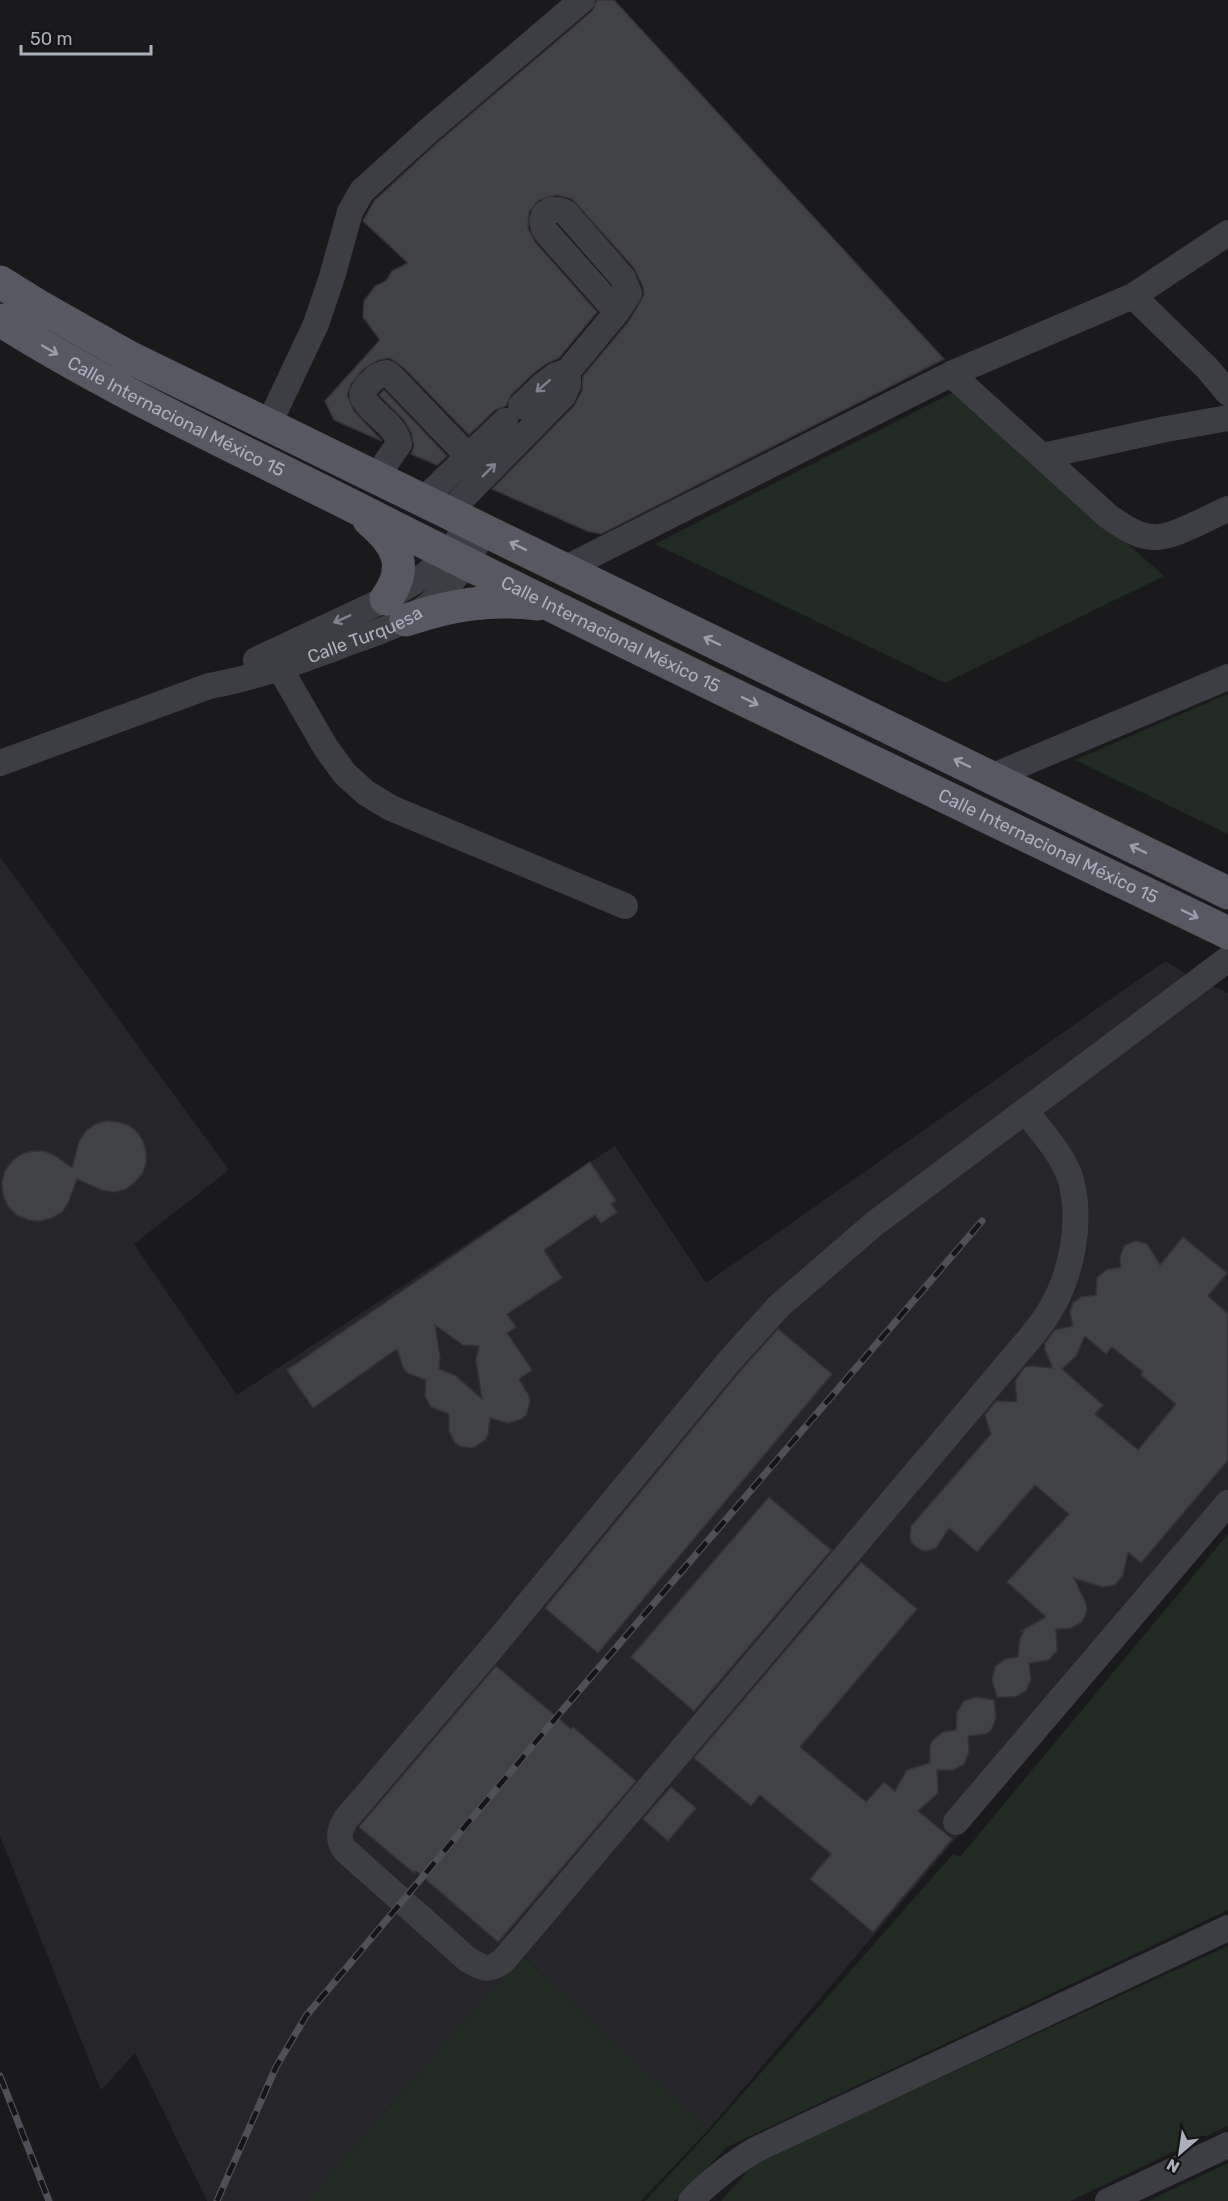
<svg xmlns="http://www.w3.org/2000/svg" width="1228" height="2201" viewBox="0 0 1228 2201" font-family="Rubik,sans-serif">
<style>
.built{fill:#26262a}
.green{fill:#212b24}
.building{fill:#414246;stroke:#343438;stroke-width:1.5;fill-rule:evenodd}
.lines{fill:none;stroke-linecap:round;stroke-linejoin:round}
.minor{stroke:#3d3d44;stroke-width:26}
.major{stroke:#575861;stroke-width:33}
.rail-casing{stroke:#4e4f57;stroke-width:7}
.rail{stroke:#151517;stroke-width:4.5;stroke-dasharray:14;stroke-linecap:butt}
.oneway{stroke:#9b9eaa}
.oneway2{stroke:#80818c}
.labels{text-anchor:middle;stroke-width:6;stroke-linejoin:round;paint-order:stroke}
.street-label{font-size:18px;fill:#acafbc;stroke:#151517}
</style>
<rect width="100%" height="100%" fill="#1a1a1c"/>
<!-- built -->
<path class="built" d="M 0,857 L 229,1170 L 134,1244 L 237,1395 L 615,1146 L 706,1283 L 1165,961 L 1188,975 L 1228,993 L 1228,1519 L 708,2130 L 522,1955 L 307,2201 L 207,2201 L 135,2053 L 101,2090 L 0,1836 Z"/>
<!-- green -->
<g class="green">
<path d="M 956,391 L 1164,576 L 945,683 L 655,544 Z"/>
<path d="M 1228,694 L 1228,834 L 1075,760 Z"/>
<path d="M 1228,1534 L 1228,1910 L 727,2147 L 674,2201 L 645,2201 L 709,2132 L 953,1854 L 960,1857 Z"/>
<path d="M 1228,1946 L 1228,2126 L 1070,2201 L 721,2201 L 755,2163 Z"/>
<path d="M 522,1955 L 708,2130 L 641,2201 L 307,2201 Z"/>
<path d="M 1228,2163 L 1228,2201 L 1148,2201 Z"/>
</g>
<!-- building -->
<g class="building">
<path d="M 597,0 L 614,0 L 944,359 L 601,534 L 587,531 L 492,489 L 574,406 L 582,391 L 583,376 L 629,321 L 644,295 L 643,287 L 634,268 L 572,199 L 557,195 L 539,200 L 529,212 L 528,228 L 535,242 L 597,312 L 559,358 L 546,364 L 534,373 L 511,395 L 506,406 L 495,410 L 469,435 L 404,368 L 390,358 L 378,360 L 363,369 L 351,384 L 347,395 L 354,411 L 382,441 L 334,420 L 325,401 L 380,340 L 363,317 L 364,301 L 375,286 L 386,281 L 392,271 L 408,263 L 363,221 L 374,201 L 437,143 L 592,11 Z"/>
<path d="M 384,390 L 447,456 L 437,465 L 411,454 L 414,446 L 411,432 L 404,420 L 379,395 Z"/>
<path d="M 107,1121 L 118,1122 L 128,1125 L 137,1132 L 143,1141 L 146,1152 L 146,1163 L 142,1174 L 135,1182 L 126,1189 L 114,1192 L 102,1190 L 77,1179 L 68,1203 L 62,1212 L 52,1218 L 40,1221 L 28,1220 L 17,1215 L 8,1206 L 3,1195 L 2,1183 L 5,1171 L 12,1161 L 22,1154 L 33,1151 L 44,1151 L 54,1155 L 72,1168 L 79,1142 L 86,1131 L 96,1124 Z"/>
<path d="M 590,1162 L 616,1201 L 611,1204 L 617,1212 L 601,1223 L 595,1215 L 544,1250 L 562,1278 L 507,1314 L 516,1327 L 507,1333 L 532,1370 L 519,1379 L 529,1396 L 530,1402 L 526,1415 L 521,1419 L 508,1423 L 490,1418 L 488,1434 L 485,1440 L 473,1448 L 460,1446 L 455,1443 L 449,1431 L 449,1414 L 431,1407 L 425,1396 L 426,1380 L 407,1373 L 403,1367 L 397,1349 L 313,1408 L 287,1370 ZM 435,1325 L 463,1345 L 479,1346 L 476,1360 L 482,1399 L 456,1376 L 439,1369 L 440,1358 Z"/>
<path d="M 1183,1237 L 1227,1273 L 1208,1296 L 1228,1314 L 1228,1460 L 1141,1563 L 1128,1552 L 1123,1575 L 1115,1585 L 1102,1587 L 1074,1578 L 1086,1604 L 1087,1610 L 1082,1622 L 1071,1628 L 1056,1629 L 1057,1651 L 1048,1660 L 1029,1663 L 1031,1679 L 1026,1691 L 1015,1697 L 997,1697 L 992,1680 L 995,1667 L 1005,1659 L 1018,1657 L 1020,1639 L 1024,1631 L 1021,1631 L 1046,1617 L 1007,1582 L 1069,1514 L 1035,1485 L 977,1552 L 949,1528 L 936,1548 L 926,1551 L 921,1550 L 912,1543 L 910,1538 L 911,1526 L 991,1434 L 985,1415 L 996,1401 L 1017,1402 L 1015,1381 L 1025,1367 L 1031,1366 L 1053,1368 L 1045,1350 L 1045,1343 L 1055,1330 L 1073,1326 L 1070,1313 L 1073,1303 L 1081,1297 L 1096,1295 L 1097,1278 L 1106,1270 L 1121,1267 L 1120,1256 L 1125,1245 L 1136,1241 L 1147,1244 L 1160,1265 ZM 1085,1336 L 1106,1354 L 1112,1347 L 1143,1372 L 1141,1375 L 1176,1404 L 1138,1450 L 1095,1414 L 1103,1405 L 1062,1369 L 1076,1356 Z"/>
<path d="M 778,1329 L 832,1374 L 598,1653 L 545,1608 L 742,1369 Z"/>
<path d="M 769,1497 L 831,1550 L 694,1711 L 631,1657 Z"/>
<path d="M 861,1562 L 917,1609 L 800,1747 L 866,1802 L 884,1782 L 895,1791 L 907,1770 L 930,1763 L 930,1746 L 933,1740 L 943,1732 L 956,1730 L 957,1712 L 964,1701 L 976,1697 L 994,1700 L 996,1718 L 991,1730 L 986,1734 L 968,1736 L 969,1752 L 964,1764 L 953,1770 L 937,1770 L 938,1793 L 918,1811 L 952,1839 L 873,1932 L 810,1879 L 831,1854 L 760,1795 L 751,1806 L 694,1758 Z"/>
<path d="M 496,1666 L 571,1729 L 573,1727 L 636,1781 L 498,1942 L 416,1871 L 414,1873 L 359,1827 Z"/>
<path d="M 671,1787 L 696,1808 L 668,1841 L 643,1819 Z"/>
</g>
<g class="lines">
<!-- minor -->
<g class="minor">
<path d="M 1133,296 L 1207,368 L 1228,393"/>
<path d="M 951,374 L 1109,517 C 1121,525 1136,536 1152,537 C 1173,539 1208,517 1228,509"/>
<path d="M 521,406 L 543,385 L 555,376 L 568,371 L 617,312 L 629,293 L 623,278 L 566,213 C 551,204 535,215 546,232 L 617,312"/>
<path d="M 268,426 L 316,324 L 332,277 L 350,212 L 362,191 L 427,132 L 582,0"/>
<path d="M 1043,456 L 1166,429 L 1228,418"/>
<path d="M 376,477 L 399,444 C 396,423 369,414 362,395 C 365,385 377,374 387,373 L 393,378 L 468,456"/>
<path d="M 423,500 L 505,421"/>
<path d="M 449,512 L 563,396 L 568,385 L 568,371"/>
<path d="M 564,569 L 951,374 L 1133,296 L 1228,233"/>
<path d="M 271,653 L 326,748 L 345,774 L 366,793 L 391,808 L 625,906"/>
<path d="M 256,660 L 386,599 L 424,576 L 449,554 L 469,522"/>
<path id="s1" d="M 0,763 L 209,686 C 255,678 297,662 340,646 C 371,634 405,625 431,603 C 455,582 470,558 484,530"/>
<path d="M 991,777 L 1228,677"/>
<path d="M 1026,1111 C 1041,1132 1063,1154 1071,1180 C 1082,1222 1072,1275 1049,1312 C 1044,1321 1036,1330 1030,1338 L 503,1961 C 488,1972 482,1968 467,1959 L 345,1850 C 337,1839 339,1830 346,1819 L 491,1649 L 731,1359 L 779,1306 L 874,1224 L 1228,959"/>
<path d="M 956,1822 L 1228,1503"/>
<path d="M 691,2201 C 710,2180 731,2165 755,2150 L 1228,1928"/>
<path d="M 1108,2201 L 1228,2145"/>
</g>
<!-- major -->
<g class="major">
<path d="M 0,282 L 37,305 L 129,357 L 1228,893"/>
<path id="s2" d="M 0,320 C 121,396 251,454 378,519 C 659,661 945,796 1228,933"/>
<path d="M 369,520 C 397,544 410,566 386,599"/>
<path d="M 406,620 C 450,605 491,598 537,604"/>
</g>
<defs>
<g id="rail">
<path d="M 0,2076 L 49,2201"/>
<path d="M 217,2201 L 276,2067 L 306,2016 L 560,1713 L 982,1221"/>
</g>
</defs>
<!-- rail casing -->
<use href="#rail" class="rail-casing"/>
<!-- rail -->
<use href="#rail" class="rail"/>
</g>
<!-- one-way arrows -->
<defs><path id="oneway-shaft" d="M-6 0H5M1.5-3L5.5 0L1.5 3" fill="none" stroke-width="1.6" stroke-linecap="round" stroke-linejoin="round" transform="scale(1.5)"/></defs>
<g class="oneway">
<use href="#oneway-shaft" transform="translate(50 350) rotate(30)"/>
<use href="#oneway-shaft" transform="translate(518 546) rotate(-154)"/>
<use href="#oneway-shaft" transform="translate(712 641) rotate(-154)"/>
<use href="#oneway-shaft" transform="translate(750 701) rotate(26)"/>
<use href="#oneway-shaft" transform="translate(962 763) rotate(-154)"/>
<use href="#oneway-shaft" transform="translate(1138 849) rotate(-154)"/>
<use href="#oneway-shaft" transform="translate(1190 914) rotate(26)"/>
</g>
<g class="oneway2">
<use href="#oneway-shaft" transform="translate(543 386) rotate(139)"/>
<use href="#oneway-shaft" transform="translate(489 470) rotate(-45)"/>
<use href="#oneway-shaft" transform="translate(342 619) rotate(156)"/>
</g>
<g class="labels">
<!-- street labels -->
<g class="street-label">
<text dy="6" stroke="none"><textPath href="#s2" startOffset="201">Calle Internacional México 15</textPath></text>
<text dy="6" stroke="none"><textPath href="#s1" startOffset="387">Calle Turquesa</textPath></text>
<text dy="6" stroke="none"><textPath href="#s2" startOffset="687">Calle Internacional México 15</textPath></text>
<text dy="6" stroke="none"><textPath href="#s2" startOffset="1173">Calle Internacional México 15</textPath></text>
</g>
</g>
<!-- north arrow -->
<g transform="translate(1180 2153) rotate(209)" stroke="#151517" stroke-width="4.5" paint-order="stroke">
<path d="M0-4.5L10 22L0 15L-10 22Z" fill="#acafbc"/>
<text y="-9" font-size="16" font-weight="bold" text-anchor="middle" fill="#acafbc">N</text>
</g>
<!-- scale -->
<path d="M21 45v9h130v-9" fill="none" stroke="#acafbc" stroke-width="3"/>
<text x="30" y="45" font-size="18" fill="#acafbc" stroke="#151517" stroke-width="4.5" paint-order="stroke">50 m</text>
</svg>
